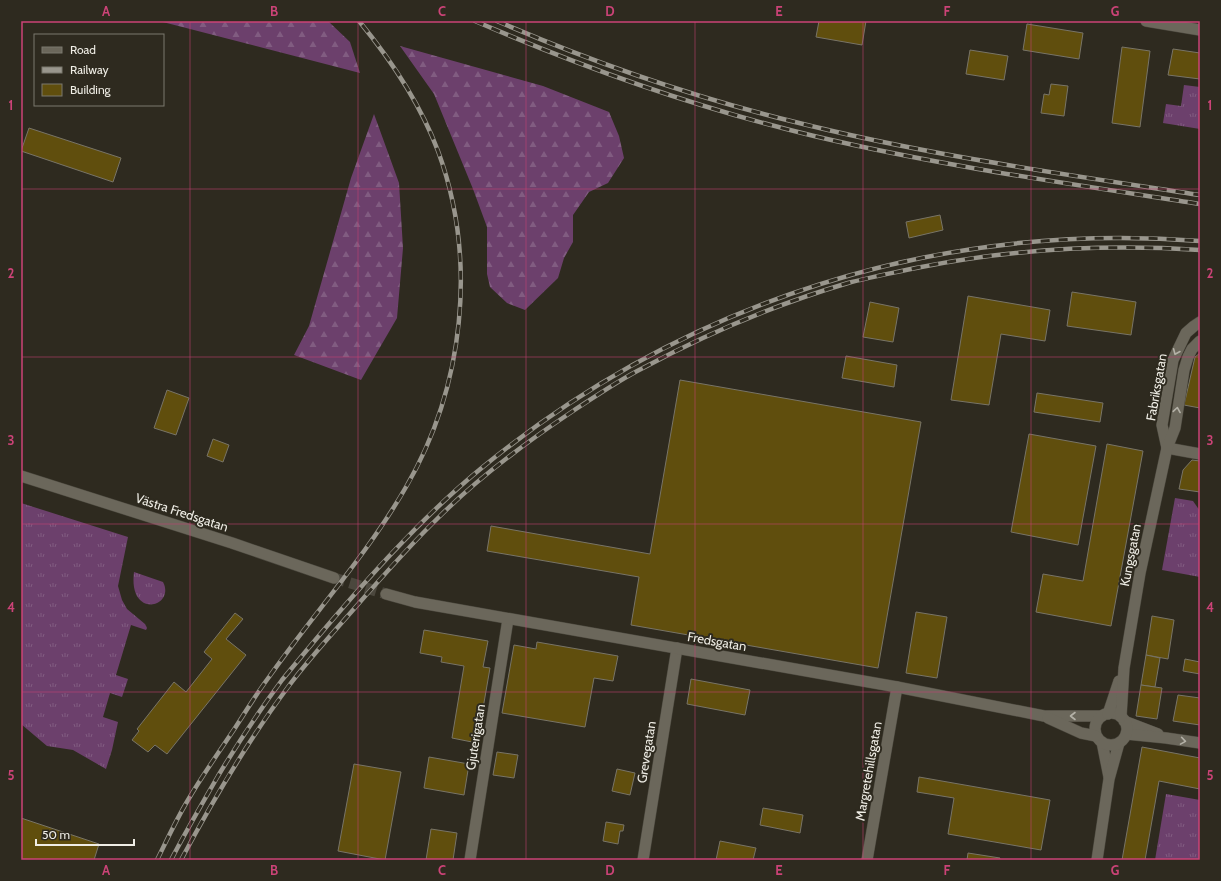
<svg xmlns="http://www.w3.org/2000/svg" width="1221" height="881" viewBox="0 0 1221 881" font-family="Cabin,sans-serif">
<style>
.grass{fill:url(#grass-tufts)}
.forest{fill:url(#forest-firs)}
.building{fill:#604e0d;stroke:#787467}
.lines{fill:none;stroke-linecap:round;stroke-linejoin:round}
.tertiary-tunnel{stroke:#4b473d;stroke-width:11;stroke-dasharray:11 5.5;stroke-linecap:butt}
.minor-casing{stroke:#4a473d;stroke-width:12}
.tertiary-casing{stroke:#4a473d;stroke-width:12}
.minor{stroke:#6b675b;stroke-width:11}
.tertiary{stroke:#6b675b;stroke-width:11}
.rail-casing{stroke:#99968d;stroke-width:4.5}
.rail{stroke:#2e2a1f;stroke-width:3;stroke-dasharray:9;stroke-linecap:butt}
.oneway{stroke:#b4b1a7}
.grid{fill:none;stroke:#cb4377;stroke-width:1;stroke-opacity:0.55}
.labels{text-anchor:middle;stroke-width:4;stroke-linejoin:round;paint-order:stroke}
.street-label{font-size:13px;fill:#efede5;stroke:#2e2a1f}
.neatline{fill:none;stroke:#cb4377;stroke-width:1.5}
.grid-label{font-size:13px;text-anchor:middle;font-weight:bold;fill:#cb4377}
</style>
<defs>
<pattern id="grass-tufts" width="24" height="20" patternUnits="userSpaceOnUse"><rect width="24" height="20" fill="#6c406c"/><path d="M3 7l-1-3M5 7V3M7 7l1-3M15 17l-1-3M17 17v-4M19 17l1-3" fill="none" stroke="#815c81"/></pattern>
<pattern id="forest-firs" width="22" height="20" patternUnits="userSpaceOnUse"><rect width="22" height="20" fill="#6c406c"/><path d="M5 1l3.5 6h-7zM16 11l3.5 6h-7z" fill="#815c81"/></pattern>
</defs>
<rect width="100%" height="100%" fill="#2e2a1f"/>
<!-- grass -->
<g class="grass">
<path d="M 1184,85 L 1200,87 L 1200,129 L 1163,123 L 1166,104 L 1181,106 Z"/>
<path d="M 1175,498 L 1193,501 L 1200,511 L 1200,577 L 1162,570 Z"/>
<path d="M 21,503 L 128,537 L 118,586 L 122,600 L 127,609 L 145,624 L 147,628 L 146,630 L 131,625 L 116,675 L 128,679 L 122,697 L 110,693 L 103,717 L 118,722 L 112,750 L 106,769 L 73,750 L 47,746 L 21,724 Z"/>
<path d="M 134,572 L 163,582 C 176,607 128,620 134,572 Z"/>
<path d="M 1166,794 L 1200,800 L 1200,860 L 1155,860 Z"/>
</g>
<!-- forest -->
<g class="forest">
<path d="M 159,21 L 328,21 L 350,42 L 360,73 Z"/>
<path d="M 400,46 L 543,86 L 609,112 L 619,136 L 624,158 L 608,183 L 589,192 L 573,215 L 573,242 L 564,258 L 558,278 L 525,310 L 507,303 L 490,287 L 487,274 L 487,227 L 473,189 L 434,94 Z"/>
<path d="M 374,114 L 399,183 L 403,248 L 397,318 L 361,380 L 294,355 L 309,326 L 351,178 Z"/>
</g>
<!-- building -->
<g class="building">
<path d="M 819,21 L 866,21 L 862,45 L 816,37 Z"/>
<path d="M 1027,24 L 1083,33 L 1079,59 L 1023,50 Z"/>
<path d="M 1122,47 L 1150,51 L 1140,127 L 1112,123 Z"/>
<path d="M 1173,49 L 1200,53 L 1200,79 L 1168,75 Z"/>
<path d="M 970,50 L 1008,56 L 1004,80 L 966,74 Z"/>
<path d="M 1051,84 L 1068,86 L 1064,116 L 1041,113 L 1044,94 L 1049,95 Z"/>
<path d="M 29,128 L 121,158 L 113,182 L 21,151 Z"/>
<path d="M 940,215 L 943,230 L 909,238 L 906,222 Z"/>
<path d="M 1072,292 L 1136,302 L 1131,335 L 1067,326 Z"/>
<path d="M 968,296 L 1050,310 L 1045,341 L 1001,334 L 989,405 L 951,400 Z"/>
<path d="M 870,302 L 899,308 L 893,342 L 863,337 Z"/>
<path d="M 1200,353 L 1200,408 L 1184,405 L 1195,357 Z"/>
<path d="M 846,356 L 897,365 L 894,387 L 842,378 Z"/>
<path d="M 680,380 L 921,422 L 878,668 L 631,625 L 639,577 L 487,551 L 491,526 L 650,554 Z"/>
<path d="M 167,390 L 189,398 L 176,435 L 154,428 Z"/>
<path d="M 1037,393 L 1103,403 L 1100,422 L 1034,412 Z"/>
<path d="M 1029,434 L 1096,446 L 1078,545 L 1011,532 Z"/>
<path d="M 213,439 L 229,445 L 223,462 L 207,456 Z"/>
<path d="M 1107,444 L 1143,451 L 1111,626 L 1036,612 L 1043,574 L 1083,581 Z"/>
<path d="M 1192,460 L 1200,461 L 1200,492 L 1179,489 L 1183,470 Z"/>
<path d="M 916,612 L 947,617 L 937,678 L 906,673 Z"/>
<path d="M 235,613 L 243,619 L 226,639 L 246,655 L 167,754 L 155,745 L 148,752 L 132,740 L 139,731 L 137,729 L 174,682 L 186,692 L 212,659 L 204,652 Z"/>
<path d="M 1152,616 L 1174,620 L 1168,659 L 1146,655 Z"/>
<path d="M 424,630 L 488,641 L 483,667 L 490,668 L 477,743 L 452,738 L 464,666 L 441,662 L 442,657 L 420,653 Z"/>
<path d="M 537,642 L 618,656 L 613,681 L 594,678 L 585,727 L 502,713 L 514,645 L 536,649 Z"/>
<path d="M 1146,655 L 1160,658 L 1155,687 L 1141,685 Z"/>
<path d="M 1185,659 L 1200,662 L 1200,674 L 1183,671 Z"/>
<path d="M 691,679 L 750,690 L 745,715 L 687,704 Z"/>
<path d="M 1141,685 L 1162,688 L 1157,719 L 1136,716 Z"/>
<path d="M 1178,695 L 1200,698 L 1200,725 L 1173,721 Z"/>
<path d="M 1142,747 L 1200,758 L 1200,789 L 1159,781 L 1145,860 L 1122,860 Z"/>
<path d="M 497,752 L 518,755 L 514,778 L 493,775 Z"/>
<path d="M 429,757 L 469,764 L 464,795 L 424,788 Z"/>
<path d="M 354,764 L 401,772 L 385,860 L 338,851 Z"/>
<path d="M 617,769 L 635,773 L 630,795 L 612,791 Z"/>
<path d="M 919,777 L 1050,800 L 1041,850 L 948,834 L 954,798 L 917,792 Z"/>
<path d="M 763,808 L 803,815 L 800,833 L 760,825 Z"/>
<path d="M 21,818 L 99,844 L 94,860 L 21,860 Z"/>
<path d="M 606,822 L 624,825 L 623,831 L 620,831 L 618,844 L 603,841 Z"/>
<path d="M 431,829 L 457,833 L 453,860 L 426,860 Z"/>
<path d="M 720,841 L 756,848 L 753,860 L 716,860 Z"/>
<path d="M 968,853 L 1000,858 L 999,860 L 967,860 Z"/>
</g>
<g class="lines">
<!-- tertiary-tunnel -->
<path class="tertiary-tunnel" d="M 334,578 L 386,594"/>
<defs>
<g id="minor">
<path d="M 1167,448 L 1200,454"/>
<path d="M 1124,721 L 1158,734"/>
<path d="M 1126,734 L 1166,738 L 1200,743"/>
<path d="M 1102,742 L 1109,777"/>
<path d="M 470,860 L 508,619"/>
<path d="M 643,860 L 677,648"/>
<path d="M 867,860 L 897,687"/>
<path d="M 1097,860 L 1109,779 L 1119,743"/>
</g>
<g id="tertiary">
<path d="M 1146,21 L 1200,30"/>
<path d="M 1167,448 L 1162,425 L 1173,360 L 1186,333 L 1194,326 L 1200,322"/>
<path d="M 21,476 L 232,543 L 334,578"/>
<path d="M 386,594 L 415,602 L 897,687 L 1044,716 L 1102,716"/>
<circle cx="1111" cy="729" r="16"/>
<path d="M 1108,714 L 1119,681"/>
<path d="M 1121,717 L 1124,668 L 1140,573 L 1167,448 L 1175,428 L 1184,370 L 1188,357 L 1192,349 L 1200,341"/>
<path d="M 1048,718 L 1081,733 L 1096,736"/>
</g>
</defs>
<!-- minor casing -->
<use href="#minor" class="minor-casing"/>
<!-- tertiary casing -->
<use href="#tertiary" class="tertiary-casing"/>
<!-- minor -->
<use href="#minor" class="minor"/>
<!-- tertiary -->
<use href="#tertiary" class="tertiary"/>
<defs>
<g id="rail">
<path d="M 475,21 C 584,68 697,108 814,136 C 941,166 1071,184 1200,204"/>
<path d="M 497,21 C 592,62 690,96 791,121 C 925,155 1063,174 1200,195"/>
<path d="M 157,860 C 167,840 176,820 188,800 C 202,776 219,752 235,728 C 246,711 257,693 269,677 C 314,613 367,555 406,487 C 464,387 478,260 438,151 C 420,103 391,60 359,21"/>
<path d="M 171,860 C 186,831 202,804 218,776 C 238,743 259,711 282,680 C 301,657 320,634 340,611 C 384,560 431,509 484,466 C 687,301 939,221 1200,241"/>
<path d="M 181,860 C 213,800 247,742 288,687 C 308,660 331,635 353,610 C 381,578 409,546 439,517 C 478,478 528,441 573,411 C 596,396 619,380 643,368 C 708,333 777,304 848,283 C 871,277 893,273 916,268 C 1010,249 1105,244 1200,250"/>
</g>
</defs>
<!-- rail casing -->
<use href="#rail" class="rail-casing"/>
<!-- rail -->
<use href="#rail" class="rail"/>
</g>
<!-- one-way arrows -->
<defs><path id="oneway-chevron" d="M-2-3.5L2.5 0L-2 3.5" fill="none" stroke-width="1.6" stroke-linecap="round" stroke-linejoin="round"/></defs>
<g class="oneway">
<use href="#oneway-chevron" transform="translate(1176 352) rotate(113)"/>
<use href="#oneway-chevron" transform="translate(1177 410) rotate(-81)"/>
<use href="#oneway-chevron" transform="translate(1073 716) rotate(-180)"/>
<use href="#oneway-chevron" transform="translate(1183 741) rotate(9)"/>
</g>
<!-- grid -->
<path class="grid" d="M 190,21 L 190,860M 358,21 L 358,860M 526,21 L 526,860M 695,21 L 695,860M 863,21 L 863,860M 1031,21 L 1031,860M 21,189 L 1200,189M 21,357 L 1200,357M 21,524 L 1200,524M 21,692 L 1200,692"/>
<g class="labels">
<!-- street labels -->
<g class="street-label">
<text transform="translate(1156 387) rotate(-80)" y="5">Fabriksgatan</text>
<text transform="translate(182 512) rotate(18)" y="5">Västra Fredsgatan</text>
<text transform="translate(1130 555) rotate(-79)" y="5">Kungsgatan</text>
<text transform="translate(717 641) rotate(10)" y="5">Fredsgatan</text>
<text transform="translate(475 737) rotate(-81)" y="5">Gjuterigatan</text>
<text transform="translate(646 752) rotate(-81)" y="5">Grevegatan</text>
<text transform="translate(868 771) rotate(-80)" y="5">Margretehillsgatan</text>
</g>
</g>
<!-- border -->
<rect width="1221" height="881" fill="none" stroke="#2e2a1f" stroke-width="44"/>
<!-- legend -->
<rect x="34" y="34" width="130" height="72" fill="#2e2a1f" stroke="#7b786e"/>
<rect x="42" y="47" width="20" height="6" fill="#6b675b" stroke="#7b786e"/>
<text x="70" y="54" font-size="12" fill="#efede5">Road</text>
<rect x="42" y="67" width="20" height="6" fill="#99968d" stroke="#7b786e"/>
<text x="70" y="74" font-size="12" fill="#efede5">Railway</text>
<rect x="42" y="84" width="20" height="12" fill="#604e0d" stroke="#7b786e"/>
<text x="70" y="94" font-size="12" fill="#efede5">Building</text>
<!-- scale -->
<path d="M36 839v6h98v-6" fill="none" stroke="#efede5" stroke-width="2"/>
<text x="42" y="839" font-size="12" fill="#efede5" stroke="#2e2a1f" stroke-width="3" paint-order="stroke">50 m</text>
<rect x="22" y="22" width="1177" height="837" class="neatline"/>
<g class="grid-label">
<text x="106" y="16">A</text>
<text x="274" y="16">B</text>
<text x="442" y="16">C</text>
<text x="610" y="16">D</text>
<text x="779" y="16">E</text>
<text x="947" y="16">F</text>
<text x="1115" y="16">G</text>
<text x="11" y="110">1</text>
<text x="1210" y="110">1</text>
<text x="11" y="278">2</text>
<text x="1210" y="278">2</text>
<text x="11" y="445">3</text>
<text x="1210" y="445">3</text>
<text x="11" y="612">4</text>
<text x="1210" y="612">4</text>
<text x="11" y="780">5</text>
<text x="1210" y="780">5</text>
<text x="106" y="875">A</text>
<text x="274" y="875">B</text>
<text x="442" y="875">C</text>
<text x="610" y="875">D</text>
<text x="779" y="875">E</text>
<text x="947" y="875">F</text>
<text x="1115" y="875">G</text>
</g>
</svg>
